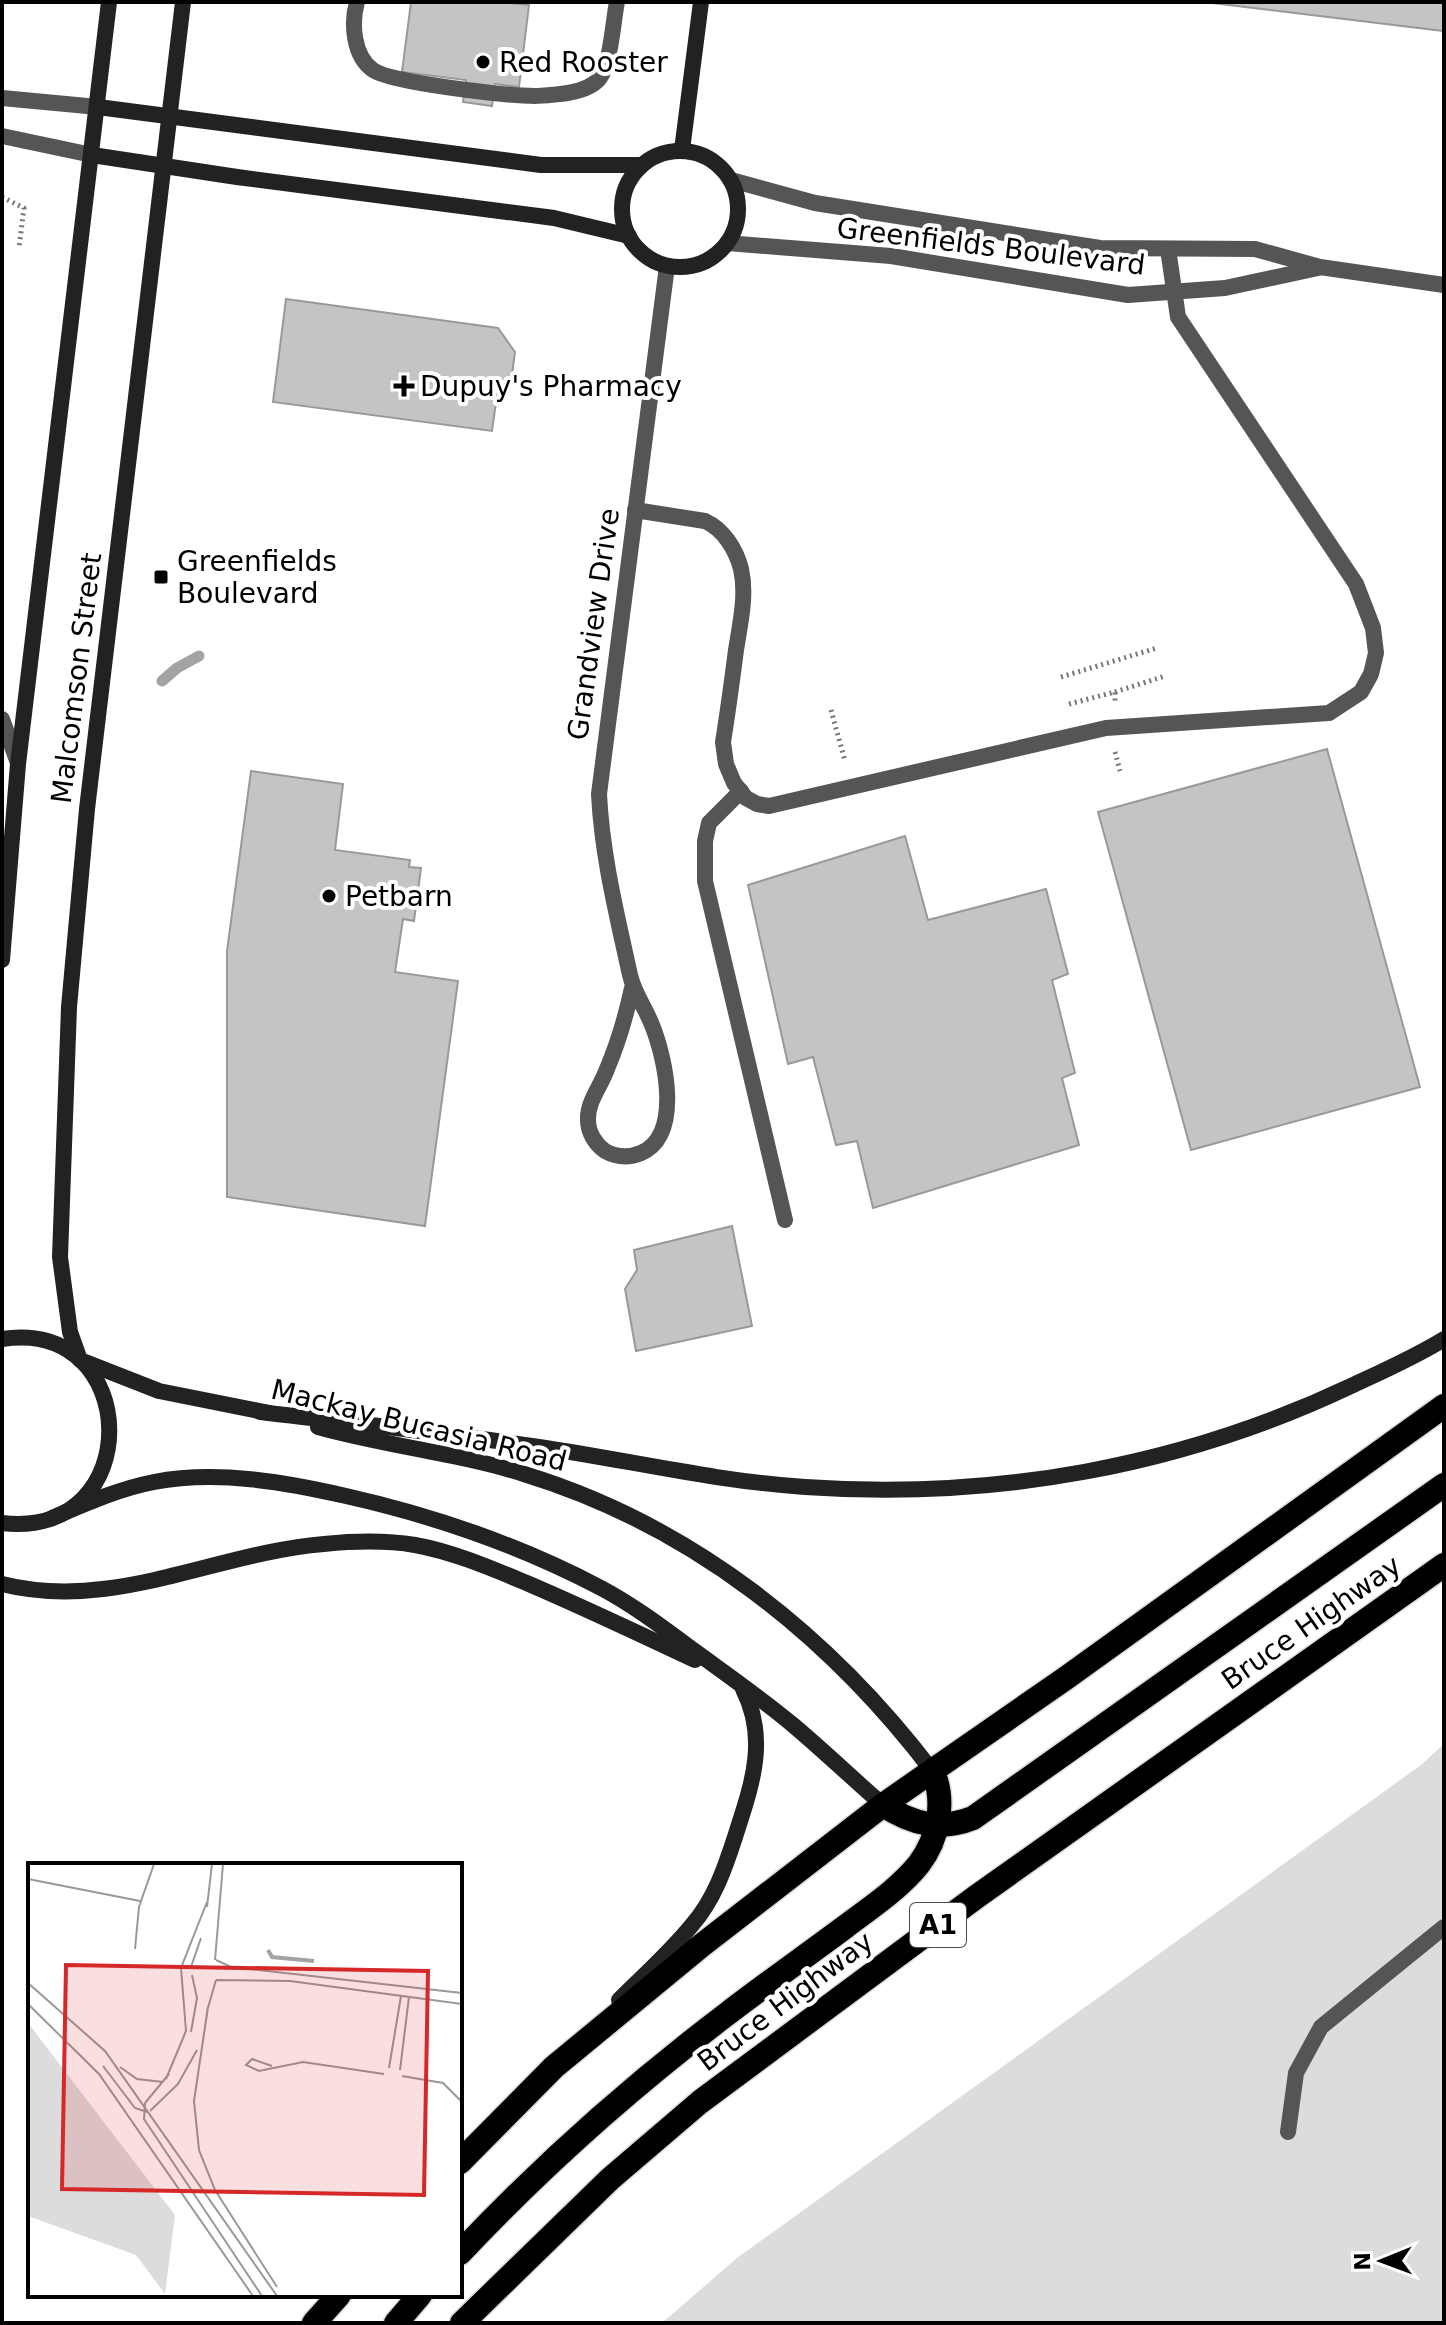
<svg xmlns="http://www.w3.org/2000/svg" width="1446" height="2325" viewBox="0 0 1446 2325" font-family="'DejaVu Sans',sans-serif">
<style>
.green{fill:#dcdcdc}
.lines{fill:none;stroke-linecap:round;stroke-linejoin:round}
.stream{stroke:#a3a3a3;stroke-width:11}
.building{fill:#c4c4c4;stroke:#999;stroke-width:2}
.highway-casing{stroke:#dbdbdb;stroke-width:27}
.path{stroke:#777;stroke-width:5;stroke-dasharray:2 4;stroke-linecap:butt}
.lane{stroke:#555;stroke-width:16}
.street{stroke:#555;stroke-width:16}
.secondary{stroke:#222;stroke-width:16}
.highway{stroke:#000;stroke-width:24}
.poi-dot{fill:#000;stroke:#fff;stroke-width:3}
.labels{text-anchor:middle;stroke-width:8;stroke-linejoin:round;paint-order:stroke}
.shield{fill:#fff;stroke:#4c4c4c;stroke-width:2}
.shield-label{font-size:26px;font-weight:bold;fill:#000}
.poi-label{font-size:28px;fill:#000;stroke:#fff;text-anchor:start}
.street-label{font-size:28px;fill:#000;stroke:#fff}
.inset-river{fill:none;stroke:#a3a3a3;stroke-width:4}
.inset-road{fill:none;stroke:#999;stroke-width:2}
.view{fill:#d62828;fill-opacity:0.15;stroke:#d62828;stroke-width:4}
.inset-edge{fill:none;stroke:#000;stroke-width:4}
</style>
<rect width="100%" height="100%" fill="#fff"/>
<!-- green -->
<path class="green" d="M 1444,1744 L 1444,2323 L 662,2323 L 737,2258 L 1421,1765 Z"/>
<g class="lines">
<!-- stream -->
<path class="stream" d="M 162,681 L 177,668 L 199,656"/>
</g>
<!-- building -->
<g class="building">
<path d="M 411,2 L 502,2 L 529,5 L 519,87 L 495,84 L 492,106 L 463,102 L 466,80 L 402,72 Z"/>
<path d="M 1204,2 L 1444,2 L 1444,31 Z"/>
<path d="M 286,299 L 498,328 L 515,352 L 510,390 L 498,388 L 492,431 L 273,402 Z"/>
<path d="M 1327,749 L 1420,1087 L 1191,1150 L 1098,812 Z"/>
<path d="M 251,771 L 343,784 L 335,850 L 410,860 L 409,867 L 421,868 L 414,921 L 403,919 L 395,972 L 458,981 L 425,1226 L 227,1197 L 227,951 Z"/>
<path d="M 905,836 L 928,920 L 1046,889 L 1068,974 L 1052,980 L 1075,1073 L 1062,1078 L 1079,1145 L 873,1208 L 857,1141 L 836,1145 L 813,1057 L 788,1064 L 748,885 Z"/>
<path d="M 732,1226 L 752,1326 L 636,1351 L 625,1289 L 637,1270 L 634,1250 Z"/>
</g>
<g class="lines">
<defs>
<g id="highway">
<path d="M 883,1805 C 912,1824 940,1831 973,1818 L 1444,1485"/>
<path d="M 460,2162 L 554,2067 L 702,1945 L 883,1805 L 1066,1678 L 1444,1406"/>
<path d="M 460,2253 C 542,2166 632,2086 727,2014 C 766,1984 806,1956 845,1927 C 870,1908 899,1889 919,1864 C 938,1839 946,1802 933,1772"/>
<path d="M 314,2323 L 339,2295"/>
<path d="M 396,2323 L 420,2295"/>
<path d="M 462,2323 L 610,2179 L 700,2102 L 976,1897 L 1444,1565"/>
</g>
</defs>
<!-- highway casing -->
<use href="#highway" class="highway-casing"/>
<!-- path -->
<g class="path">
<path d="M 2,197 L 24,208 L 19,248"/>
<path d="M 1061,677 L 1157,648"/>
<path d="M 1115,692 L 1165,676"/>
<path d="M 1069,704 L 1115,692 L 1115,702"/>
<path d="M 831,710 L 845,761"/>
<path d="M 1115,752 L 1120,771"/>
</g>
<!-- lane -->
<g class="lane">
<path d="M 357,2 C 351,23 353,56 373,70 C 392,83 509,96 535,96 C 554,95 586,94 599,79 C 611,64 613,21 617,2"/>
<path d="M 2,98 L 98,107"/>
<path d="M 2,136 L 92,155"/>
<path d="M 731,180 L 815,203 L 1100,248 L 1255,249 L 1320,267 L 1444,285"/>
<path d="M 727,243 L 891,256 L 1128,295 L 1225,288 L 1318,268"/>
<path d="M 635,510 L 705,521 C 723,529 736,549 741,569 C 747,595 740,624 736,650 C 732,681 728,711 723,742 L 726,764 L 734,783 L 746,798 L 757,804 L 769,806 L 1106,728 L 1329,713 L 1361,692 L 1371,674 L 1376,653 L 1373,628 L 1356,584 L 1178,317 L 1168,249"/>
<path d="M 2,719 L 18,763"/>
<path d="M 741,791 L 709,823 L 705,841 L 705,881 L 785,1220"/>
<path d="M 1288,2132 L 1296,2073 L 1321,2027 L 1444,1927"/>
</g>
<!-- street -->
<path class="street" d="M 632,988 C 626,1016 618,1043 607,1069 C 601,1086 587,1102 588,1120 C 588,1132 595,1144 605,1151 C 616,1157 629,1158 641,1153 C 683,1135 665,1057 652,1025 C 645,1007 634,993 630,975 C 617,915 602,856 599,794 L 667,266"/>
<!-- secondary -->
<g class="secondary">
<path d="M 98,107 L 541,165 L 641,165"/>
<path d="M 682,150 L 701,2"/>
<circle cx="680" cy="209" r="58"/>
<path d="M 92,155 L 237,177 L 554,218 L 629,236"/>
<path d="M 2,960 L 18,764 L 109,2"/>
<path d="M 2,1339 C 142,1317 148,1540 2,1523"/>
<path d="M 80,1360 L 70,1332 L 60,1257 L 69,1007 L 87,809 L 183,2"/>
<path d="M 85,1362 L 159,1391 L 269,1413"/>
<path d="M 260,1412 C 353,1423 446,1433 539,1447 C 627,1460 715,1481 805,1487 C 994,1500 1180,1467 1351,1386 C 1383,1371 1415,1357 1444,1339"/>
<path d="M 318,1427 C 386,1446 457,1453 524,1474 C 691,1525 829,1635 933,1772"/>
<path d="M 52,1518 C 85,1504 118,1489 154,1482 C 217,1470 285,1482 346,1496 C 435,1516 521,1546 601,1588 C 635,1606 666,1630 696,1652 C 729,1676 762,1699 793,1725 C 824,1751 853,1779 883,1805"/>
<path d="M 2,1584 C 113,1612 215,1553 324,1544 C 354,1541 385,1540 415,1545 C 454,1552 493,1569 529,1584 C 585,1608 640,1634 695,1660"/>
<path d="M 619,2000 C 644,1975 670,1952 692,1925 C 714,1900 725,1868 735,1837 C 751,1787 769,1740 743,1689"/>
</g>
<!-- highway -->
<use href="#highway" class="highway"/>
</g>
<!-- markers -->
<g class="poi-dot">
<circle cx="483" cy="62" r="8"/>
<path d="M400 374h8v8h8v8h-8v8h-8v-8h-8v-8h8z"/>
<rect x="153" y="569" width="16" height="16" rx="4"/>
<circle cx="329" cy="896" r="8"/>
</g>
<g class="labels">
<!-- shield labels -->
<rect class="shield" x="910" y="1903" width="56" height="44" rx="6"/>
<g class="shield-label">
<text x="938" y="1934">A1</text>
</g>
<!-- poi labels -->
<g class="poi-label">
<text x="499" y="72">Red Rooster</text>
<text x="420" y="396">Dupuy's Pharmacy</text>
<text x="177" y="571">Greenfields<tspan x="177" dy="32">Boulevard</tspan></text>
<text x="345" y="906">Petbarn</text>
</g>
<!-- street labels -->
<g class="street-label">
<text transform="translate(991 246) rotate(7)" y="10">Greenfields Boulevard</text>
<text transform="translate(593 624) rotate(-82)" y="10">Grandview Drive</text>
<text transform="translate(76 678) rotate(-83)" y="10">Malcomson Street</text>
<text transform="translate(419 1425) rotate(14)" y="10">Mackay Bucasia Road</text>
<text transform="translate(1311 1622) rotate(-35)" y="10">Bruce Highway</text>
<text transform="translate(785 2001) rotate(-37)" y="10">Bruce Highway</text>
</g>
</g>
<!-- overview -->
<g transform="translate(28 1863)">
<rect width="434" height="434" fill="#fff"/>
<path d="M 0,160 L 147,352 L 137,431 L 108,392 L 0,353 Z" fill="#dcdcdc"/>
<path class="inset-river" d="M 240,87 L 244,94 L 286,98"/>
<path class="inset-road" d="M 0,16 L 112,38M 179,44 L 184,1M 107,86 L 111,44 L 126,1M 187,97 L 195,1M 188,97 L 203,104 L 434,130M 163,104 L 173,75M 188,117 L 262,118 L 434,141M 0,120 L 77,188 L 249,433M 0,141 L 71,211 L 225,433M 180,144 L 166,238 L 171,287 L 187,327 L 249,424M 179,148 L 188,117M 163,169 L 169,135 L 164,112M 75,203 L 107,245 L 119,249M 244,203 L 224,196 L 218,202 L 231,208 L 275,199 L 356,211M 92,204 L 109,216 L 135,219M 361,205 L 373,133M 372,207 L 381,134M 374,213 L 415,220 L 434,239M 138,216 L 158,168 L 153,105 L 179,39M 117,240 L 141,211M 117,240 L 116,256 L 234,433M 122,248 L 150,221 L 169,187"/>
<path class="view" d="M 38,102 L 400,108 L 396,332 L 34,326 Z"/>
<rect width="434" height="434" class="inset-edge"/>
</g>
<!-- border -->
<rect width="1446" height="2325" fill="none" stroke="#000000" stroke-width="8"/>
<!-- north arrow -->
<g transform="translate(1382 2261) rotate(269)" stroke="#ffffff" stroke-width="6" paint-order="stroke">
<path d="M0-6L14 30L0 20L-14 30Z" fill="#000000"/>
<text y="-12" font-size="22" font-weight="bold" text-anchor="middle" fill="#000000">N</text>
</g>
</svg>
